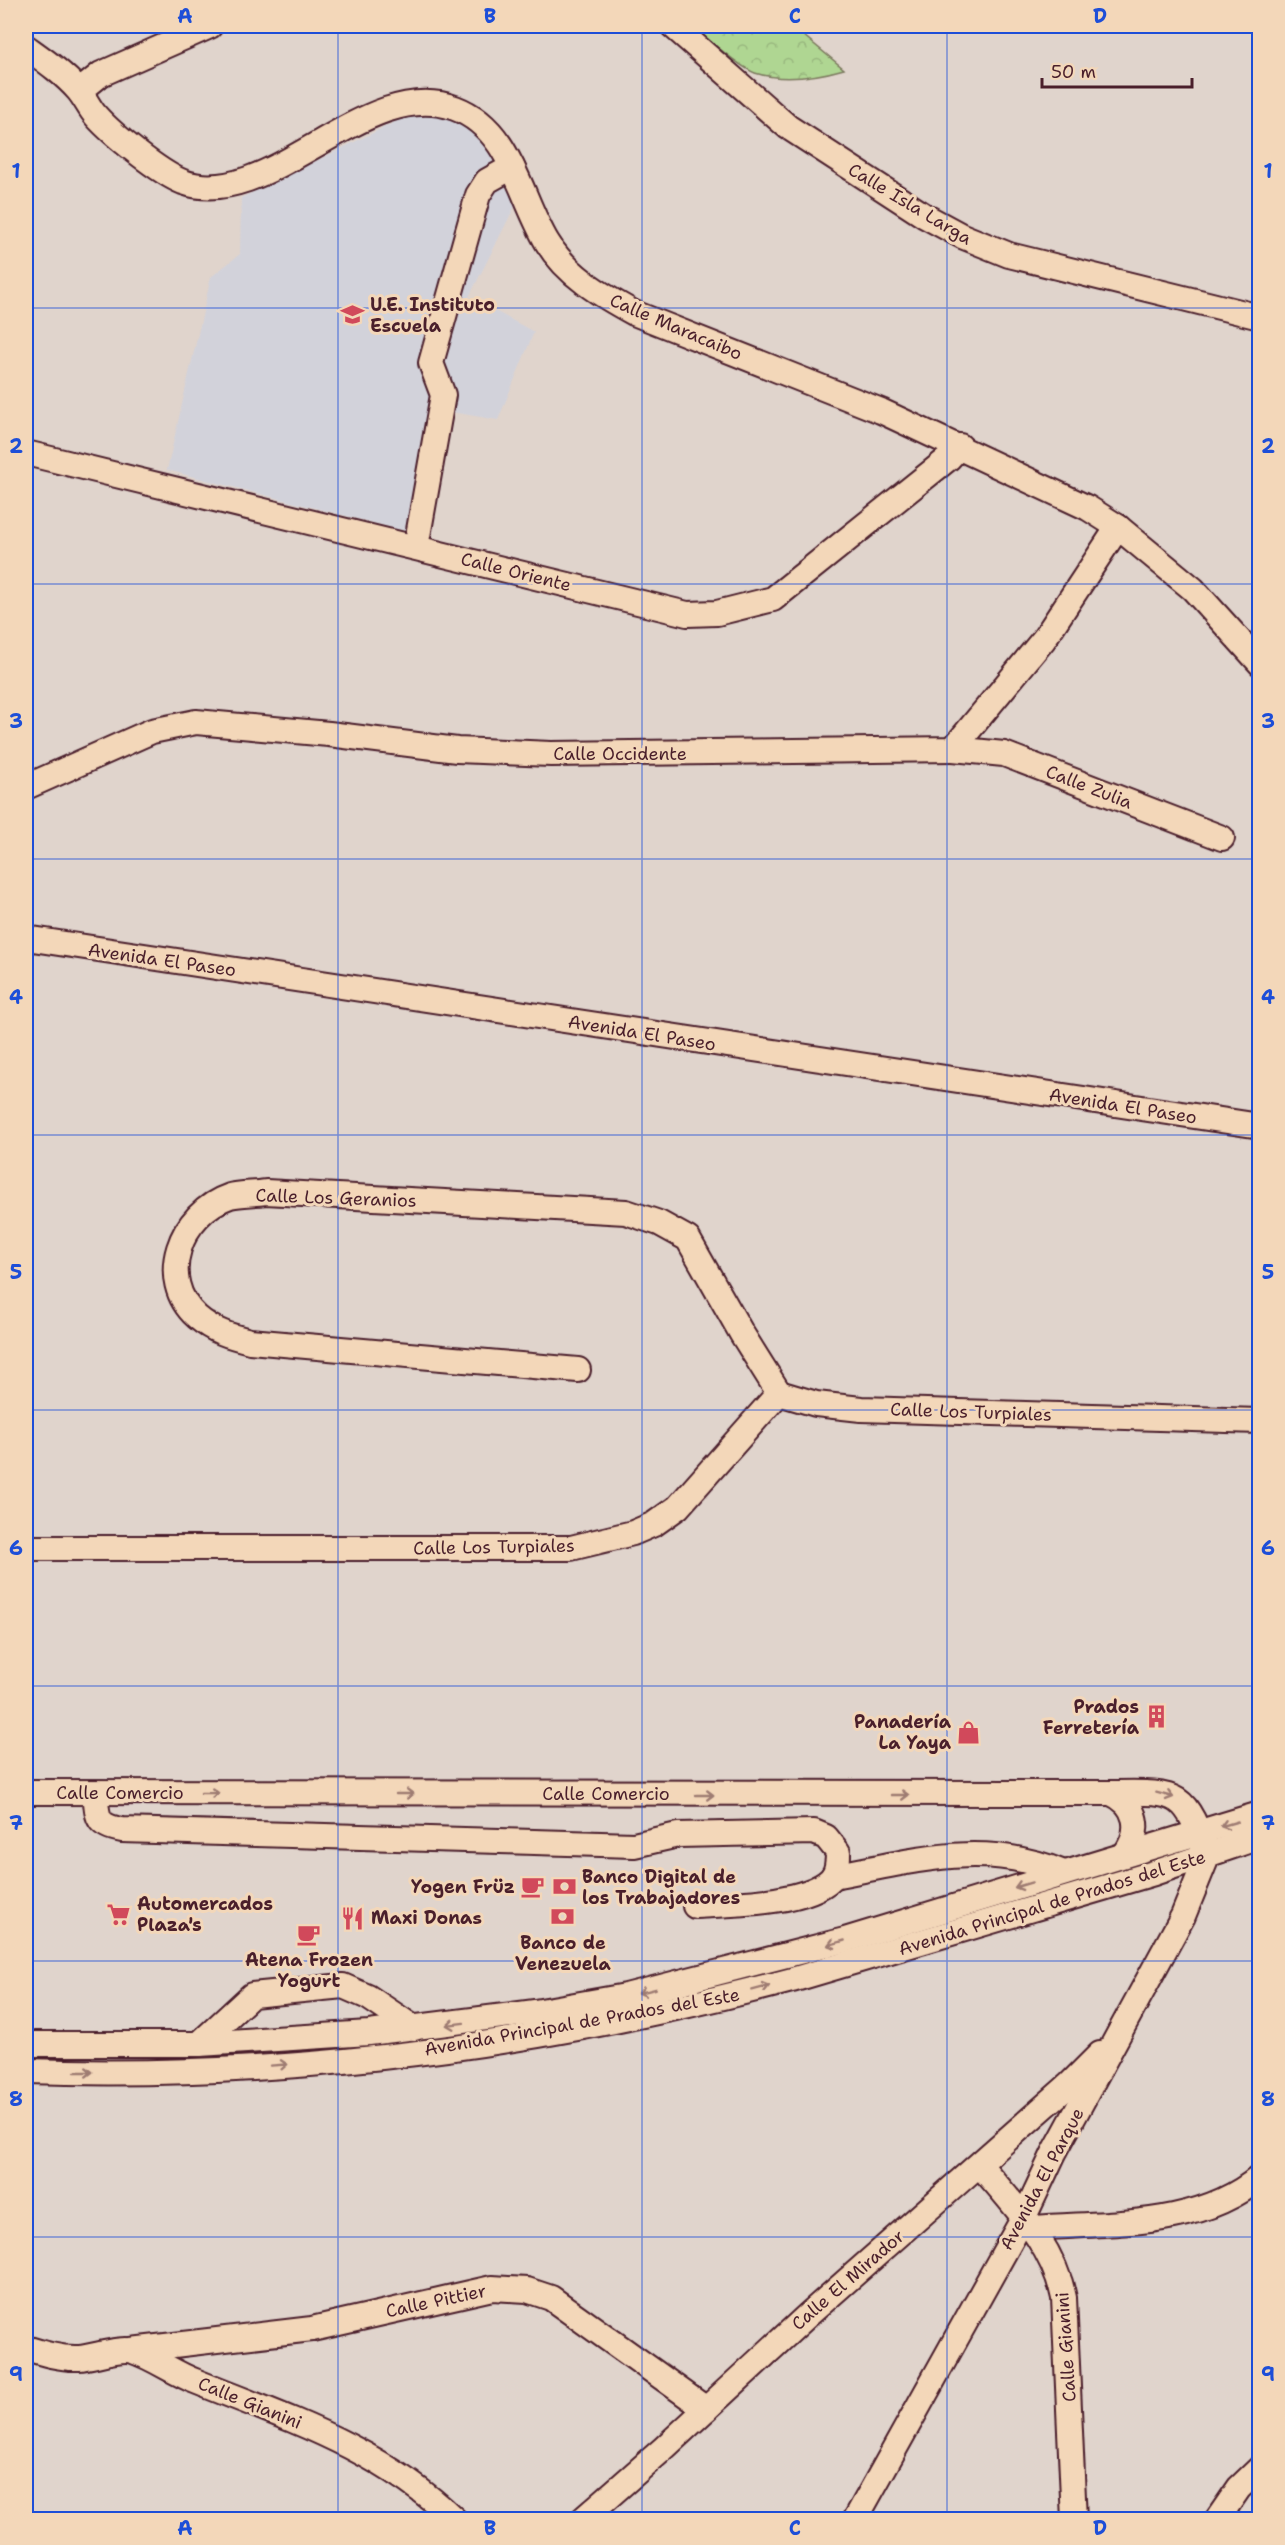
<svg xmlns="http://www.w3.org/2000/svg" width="1285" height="2545" viewBox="0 0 1285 2545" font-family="'Shantell Sans',sans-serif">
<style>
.built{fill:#d2d2da}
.forest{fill:url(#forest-crowns);stroke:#7c7a5e;stroke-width:1.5}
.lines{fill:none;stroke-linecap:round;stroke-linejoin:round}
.minor-casing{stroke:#4a1f2b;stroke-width:28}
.minor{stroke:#f3d7b9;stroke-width:24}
.oneway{stroke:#9e7b72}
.grid{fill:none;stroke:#1d4ed8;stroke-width:1.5;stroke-opacity:0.55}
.labels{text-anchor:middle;stroke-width:6;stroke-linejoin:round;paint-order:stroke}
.street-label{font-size:18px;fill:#4a1f2b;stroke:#f3d7b9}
.poi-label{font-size:18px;font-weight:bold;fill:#4a1f2b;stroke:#f3d7b9;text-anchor:start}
.neatline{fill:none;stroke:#1d4ed8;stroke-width:2}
.grid-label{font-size:20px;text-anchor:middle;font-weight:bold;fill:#1d4ed8}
</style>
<defs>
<pattern id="forest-crowns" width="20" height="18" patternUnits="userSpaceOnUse" patternTransform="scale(1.5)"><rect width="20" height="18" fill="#afd692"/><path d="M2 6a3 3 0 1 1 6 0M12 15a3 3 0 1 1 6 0" fill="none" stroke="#98b77e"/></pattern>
</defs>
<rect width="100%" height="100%" fill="#e0d4cc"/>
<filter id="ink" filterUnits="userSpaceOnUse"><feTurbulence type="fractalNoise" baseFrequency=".0167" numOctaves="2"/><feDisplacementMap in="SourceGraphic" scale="12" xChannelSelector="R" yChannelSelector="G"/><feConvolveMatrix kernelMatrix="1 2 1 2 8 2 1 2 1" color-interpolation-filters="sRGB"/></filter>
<g filter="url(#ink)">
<!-- built -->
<path class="built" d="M 425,111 L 468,124 L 488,143 L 518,200 L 469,297 L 534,332 L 498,420 L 452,412 L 424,536 L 167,470 L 211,277 L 240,254 L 241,198 L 403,118 Z"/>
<!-- forest -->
<path class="forest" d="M 691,26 L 792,26 L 844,69 C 816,77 783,82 755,73 C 740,68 706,37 691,26 Z"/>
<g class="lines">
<defs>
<g id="minor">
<path d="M 673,26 L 788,127 L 925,216 L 962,236 L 1009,255 L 1260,317"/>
<path d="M 26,47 C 44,60 63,73 78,90 C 85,98 89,108 96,116 C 113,135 160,173 183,182 C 268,213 366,74 455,108 C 511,129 519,195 547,242 C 567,275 601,295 634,313 L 881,411 L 1088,508 L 1118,527 L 1193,589 L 1260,663"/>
<path d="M 80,91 L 101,74 L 210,26"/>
<path d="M 26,453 L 687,614 L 717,613 L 773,599 L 949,458 L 960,446"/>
<path d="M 416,547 L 443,395 L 431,363 L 478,195 L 487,181 L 512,167"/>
<path d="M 953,749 L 1004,754 L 1222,838"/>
<path d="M 26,787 L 152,731 L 196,722 L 329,734 L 457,750 L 551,754 L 953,749 L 1044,639 L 1118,527"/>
<path d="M 26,938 L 1260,1126"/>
<path d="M 578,1370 L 250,1341 C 230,1336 213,1331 197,1317 C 155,1279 180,1213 230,1196 C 241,1193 255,1194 266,1192 L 626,1212 L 659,1223 L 688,1239 L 742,1334 L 779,1393"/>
<path d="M 779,1393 L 816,1404 L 861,1409 L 1260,1421"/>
<path d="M 26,1548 L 571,1548 L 633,1533 L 654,1524 L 678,1507 L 779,1393"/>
<path d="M 26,1792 L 1111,1793 C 1138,1805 1142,1831 1125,1854"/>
<path d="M 95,1793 C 98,1817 95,1825 122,1830 L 634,1845 L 678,1835 L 814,1832 L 826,1837 L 838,1852 C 838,1861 838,1872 831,1879 C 805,1904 730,1904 695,1906"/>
<path d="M 833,1876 C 915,1861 983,1839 1064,1873"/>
<path d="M 26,2044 L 199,2044 L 369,2033 L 535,2012 L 626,1996 L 845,1940 L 1260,1814"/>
<path d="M 199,2044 L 252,1995 L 343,1986 L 368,1997 L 414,2028"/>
<path d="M 26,2071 C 283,2080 544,2045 792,1980 L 1154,1873 L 1260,1837"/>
<path d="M 980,2165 C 1014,2206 1053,2244 1064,2298 L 1074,2520"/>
<path d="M 1034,2228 C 1108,2222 1199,2229 1260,2177"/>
<path d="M 26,2348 C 42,2353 61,2359 79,2358 C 93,2357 121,2347 133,2351 C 154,2358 174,2373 195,2381 C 289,2419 380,2448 455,2520"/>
<path d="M 131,2350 L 312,2329 L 492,2288 L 527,2290 L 551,2298 L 706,2409"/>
<path d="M 582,2520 L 663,2449 L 808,2315 L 1070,2084 L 1100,2054"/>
<path d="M 855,2520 L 1024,2217 L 1054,2153 L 1183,1916 L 1207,1857 C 1185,1790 1179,1792 1111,1793"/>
<path d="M 1217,2520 L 1239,2488 L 1260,2468"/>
</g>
</defs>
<!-- minor casing -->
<use href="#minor" class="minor-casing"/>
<!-- minor -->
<use href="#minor" class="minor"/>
</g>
<!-- one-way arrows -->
<defs><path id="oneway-shaft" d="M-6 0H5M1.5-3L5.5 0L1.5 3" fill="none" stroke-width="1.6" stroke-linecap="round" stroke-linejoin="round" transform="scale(1.5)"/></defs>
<g class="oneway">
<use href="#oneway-shaft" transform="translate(210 1793)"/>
<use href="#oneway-shaft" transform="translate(405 1794)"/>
<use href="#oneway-shaft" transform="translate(705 1795)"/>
<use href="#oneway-shaft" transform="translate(900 1795)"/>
<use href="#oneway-shaft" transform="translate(1165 1795) rotate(15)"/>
<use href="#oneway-shaft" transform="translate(1229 1824) rotate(164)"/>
<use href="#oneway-shaft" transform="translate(1023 1885) rotate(163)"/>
<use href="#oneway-shaft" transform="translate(836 1943) rotate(164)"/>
<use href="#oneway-shaft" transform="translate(761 1988) rotate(-15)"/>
<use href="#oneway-shaft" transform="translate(647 1991) rotate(166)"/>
<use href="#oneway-shaft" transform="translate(455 2024) rotate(173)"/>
<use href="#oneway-shaft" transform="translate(279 2065) rotate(-4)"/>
<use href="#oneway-shaft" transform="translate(84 2072)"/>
</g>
</g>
<!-- grid -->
<path class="grid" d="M 338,26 L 338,2520M 642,26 L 642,2520M 947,26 L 947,2520M 26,308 L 1260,308M 26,584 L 1260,584M 26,859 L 1260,859M 26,1135 L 1260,1135M 26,1410 L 1260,1410M 26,1686 L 1260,1686M 26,1961 L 1260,1961M 26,2237 L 1260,2237"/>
<!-- icons -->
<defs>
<symbol id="school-bare" viewBox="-9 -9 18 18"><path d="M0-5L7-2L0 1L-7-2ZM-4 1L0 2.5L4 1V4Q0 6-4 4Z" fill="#d1495b" stroke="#f3d7b9" stroke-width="2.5" paint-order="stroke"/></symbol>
<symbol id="building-bare" viewBox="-9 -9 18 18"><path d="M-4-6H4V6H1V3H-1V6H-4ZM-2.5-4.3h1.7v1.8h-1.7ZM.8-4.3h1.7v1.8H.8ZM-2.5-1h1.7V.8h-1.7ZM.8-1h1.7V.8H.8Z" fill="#d1495b" stroke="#f3d7b9" stroke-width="2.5" paint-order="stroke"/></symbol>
<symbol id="shop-bare" viewBox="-9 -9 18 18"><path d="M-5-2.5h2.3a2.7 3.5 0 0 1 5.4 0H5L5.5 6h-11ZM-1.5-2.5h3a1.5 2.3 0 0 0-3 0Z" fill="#d1495b" stroke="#f3d7b9" stroke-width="2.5" paint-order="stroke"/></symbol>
<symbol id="cafe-bare" viewBox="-9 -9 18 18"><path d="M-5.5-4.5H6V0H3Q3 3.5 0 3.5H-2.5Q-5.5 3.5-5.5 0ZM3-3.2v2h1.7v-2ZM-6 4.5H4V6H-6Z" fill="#d1495b" stroke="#f3d7b9" stroke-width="2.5" paint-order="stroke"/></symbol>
<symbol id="bank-bare" viewBox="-9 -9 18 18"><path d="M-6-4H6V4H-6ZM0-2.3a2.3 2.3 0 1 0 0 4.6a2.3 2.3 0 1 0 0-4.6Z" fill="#d1495b" stroke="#f3d7b9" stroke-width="2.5" paint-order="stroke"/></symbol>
<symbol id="supermarket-bare" viewBox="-9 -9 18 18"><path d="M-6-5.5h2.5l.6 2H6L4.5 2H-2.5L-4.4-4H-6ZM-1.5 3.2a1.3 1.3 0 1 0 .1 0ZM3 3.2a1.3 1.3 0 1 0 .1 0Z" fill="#d1495b" stroke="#f3d7b9" stroke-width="2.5" paint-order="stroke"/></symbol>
<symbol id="restaurant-bare" viewBox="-9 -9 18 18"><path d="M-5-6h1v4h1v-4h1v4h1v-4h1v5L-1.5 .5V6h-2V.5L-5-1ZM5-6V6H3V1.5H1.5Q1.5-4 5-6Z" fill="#d1495b" stroke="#f3d7b9" stroke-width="2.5" paint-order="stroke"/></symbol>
</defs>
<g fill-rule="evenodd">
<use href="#school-bare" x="336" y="298" width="33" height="33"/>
<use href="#building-bare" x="1140" y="1700" width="33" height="33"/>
<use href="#shop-bare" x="952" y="1716" width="33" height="33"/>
<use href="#cafe-bare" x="516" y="1870" width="33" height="33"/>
<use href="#bank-bare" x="548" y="1870" width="33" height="33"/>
<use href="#supermarket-bare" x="102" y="1898" width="33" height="33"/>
<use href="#bank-bare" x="546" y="1900" width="33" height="33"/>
<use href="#restaurant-bare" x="336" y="1902" width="33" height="33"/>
<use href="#cafe-bare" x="292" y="1918" width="33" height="33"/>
</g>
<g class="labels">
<!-- street labels -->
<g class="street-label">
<text transform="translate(910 204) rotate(31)" y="6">Calle Isla Larga</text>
<text transform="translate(676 327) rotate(23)" y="6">Calle Maracaibo</text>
<text transform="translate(516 572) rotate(14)" y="6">Calle Oriente</text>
<text x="620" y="760">Calle Occidente</text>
<text transform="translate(1089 787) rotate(21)" y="6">Calle Zulia</text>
<text transform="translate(162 960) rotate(8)" y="6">Avenida El Paseo</text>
<text transform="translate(642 1033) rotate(9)" y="6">Avenida El Paseo</text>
<text transform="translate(1123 1106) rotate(9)" y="6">Avenida El Paseo</text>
<text transform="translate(336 1198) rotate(2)" y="6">Calle Los Geranios</text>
<text transform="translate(971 1412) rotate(2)" y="6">Calle Los Turpiales</text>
<text transform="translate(494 1547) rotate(-1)" y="6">Calle Los Turpiales</text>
<text x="120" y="1799">Calle Comercio</text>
<text x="606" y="1800">Calle Comercio</text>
<text transform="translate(1052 1903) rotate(-17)" y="6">Avenida Principal de Prados del Este</text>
<text transform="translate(582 2022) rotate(-10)" y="6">Avenida Principal de Prados del Este</text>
<text transform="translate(1042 2179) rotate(-62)" y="6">Avenida El Parque</text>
<text transform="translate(848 2280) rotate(-41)" y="6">Calle El Mirador</text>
<text transform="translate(436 2301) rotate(-12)" y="6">Calle Pittier</text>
<text transform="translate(1066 2347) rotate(-94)" y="6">Calle Gianini</text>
<text transform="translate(250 2403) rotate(22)" y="6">Calle Gianini</text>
</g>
<!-- poi labels -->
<g class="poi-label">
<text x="370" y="311">U.E. Instituto<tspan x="370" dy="21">Escuela</tspan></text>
<text x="1139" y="1713" text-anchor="end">Prados<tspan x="1139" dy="21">Ferretería</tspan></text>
<text x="951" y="1728" text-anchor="end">Panadería<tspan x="951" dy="21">La Yaya</tspan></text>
<text x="582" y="1883">Banco Digital de<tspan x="582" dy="21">los Trabajadores</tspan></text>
<text x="515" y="1893" text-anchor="end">Yogen Früz</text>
<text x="137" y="1910">Automercados<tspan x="137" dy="21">Plaza's</tspan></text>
<text x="371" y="1924">Maxi Donas</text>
<text x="563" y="1949" text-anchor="middle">Banco de<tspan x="563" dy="21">Venezuela</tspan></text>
<text x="309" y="1966" text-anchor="middle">Atena Frozen<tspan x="309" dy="21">Yogurt</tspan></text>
</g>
</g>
<!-- margin -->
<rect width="1285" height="2545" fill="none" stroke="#f3d7b9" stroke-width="66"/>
<!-- scale -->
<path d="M1042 78v9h150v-9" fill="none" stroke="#4a1f2b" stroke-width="3"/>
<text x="1051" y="78" font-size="18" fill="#4a1f2b" stroke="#f3d7b9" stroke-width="4.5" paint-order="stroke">50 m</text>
<rect x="33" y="33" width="1219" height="2479" class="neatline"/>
<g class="grid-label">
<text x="185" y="23">A</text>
<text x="490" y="23">B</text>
<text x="795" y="23">C</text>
<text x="1100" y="23">D</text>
<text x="16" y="178">1</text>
<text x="1268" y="178">1</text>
<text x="16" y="453">2</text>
<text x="1268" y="453">2</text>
<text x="16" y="728">3</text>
<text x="1268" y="728">3</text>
<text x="16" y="1004">4</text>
<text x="1268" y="1004">4</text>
<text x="16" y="1279">5</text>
<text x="1268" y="1279">5</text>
<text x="16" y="1555">6</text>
<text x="1268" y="1555">6</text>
<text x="16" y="1830">7</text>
<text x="1268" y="1830">7</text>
<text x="16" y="2106">8</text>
<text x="1268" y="2106">8</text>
<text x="16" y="2381">9</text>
<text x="1268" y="2381">9</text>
<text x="185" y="2535">A</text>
<text x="490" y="2535">B</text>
<text x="795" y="2535">C</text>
<text x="1100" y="2535">D</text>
</g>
</svg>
